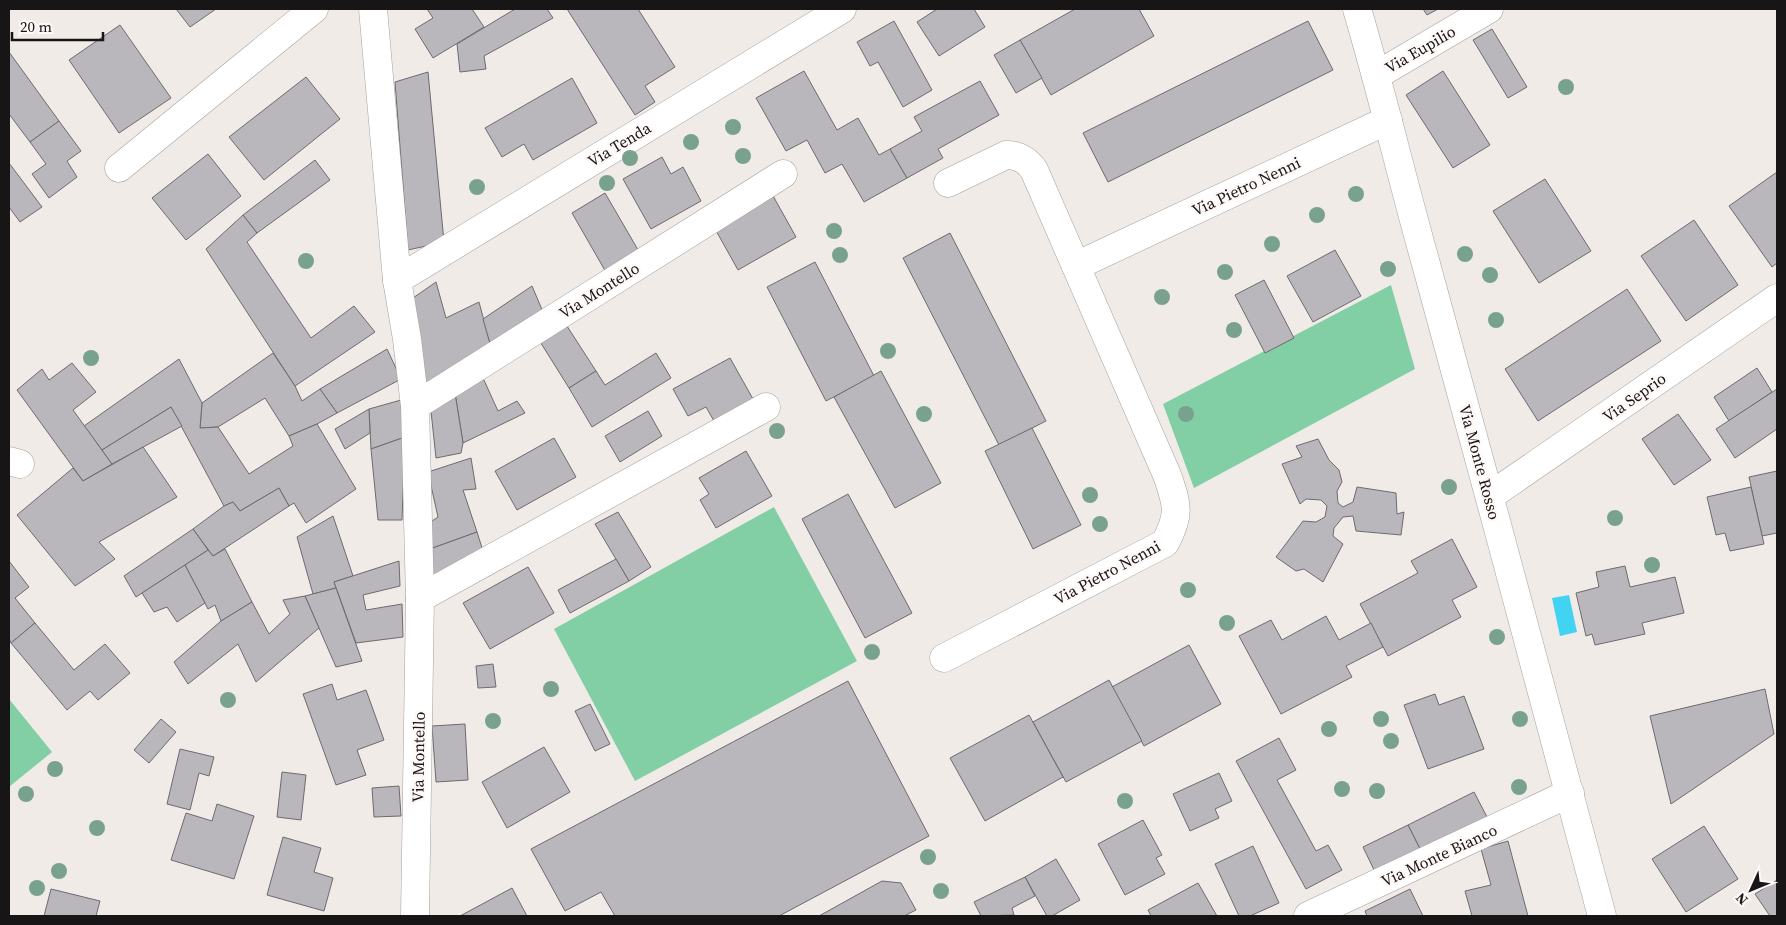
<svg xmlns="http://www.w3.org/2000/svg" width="1786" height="925" viewBox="0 0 1786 925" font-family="'Source Serif 4',serif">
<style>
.green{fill:#82cea5}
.water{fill:#42d3f3}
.building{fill:#b9b7bc;stroke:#6d6b70}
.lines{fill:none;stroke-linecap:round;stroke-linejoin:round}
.minor-casing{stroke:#a6a19e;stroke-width:29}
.minor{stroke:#fff;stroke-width:28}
.tree{fill:#79a28e}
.labels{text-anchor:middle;stroke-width:5;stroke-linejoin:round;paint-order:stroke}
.street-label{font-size:16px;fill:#171515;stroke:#fef8f6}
</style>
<rect width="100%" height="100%" fill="#f1ebe8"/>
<!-- green -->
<g class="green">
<path d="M 1391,285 L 1415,369 L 1194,488 L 1163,404 Z"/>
<path d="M 774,507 L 857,661 L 635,781 L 554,629 Z"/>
<path d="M 9,699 L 52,752 L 9,787 Z"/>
</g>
<!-- water -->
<path class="water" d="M 1569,595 L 1577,632 L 1560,636 L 1552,598 Z"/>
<!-- building -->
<g class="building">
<path d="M 176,9 L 216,9 L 190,27 Z"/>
<path d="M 427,9 L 472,9 L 484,27 L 433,58 L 415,29 L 433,18 Z"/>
<path d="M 515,9 L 547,9 L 553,18 L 484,56 L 486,69 L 460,72 L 457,44 Z"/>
<path d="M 567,9 L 638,9 L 675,67 L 645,86 L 655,102 L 635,115 Z"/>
<path d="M 937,9 L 974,9 L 985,27 L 939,56 L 917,22 Z"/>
<path d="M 1075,9 L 1139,9 L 1154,36 L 1051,95 L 1020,40 Z"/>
<path d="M 1423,9 L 1438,9 L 1427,15 Z"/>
<path d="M 894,21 L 932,90 L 903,107 L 878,62 L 870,66 L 857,42 Z"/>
<path d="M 1308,21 L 1333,70 L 1108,182 L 1083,133 Z"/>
<path d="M 120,25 L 171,98 L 119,133 L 69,60 Z"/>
<path d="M 1492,29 L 1527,87 L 1508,98 L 1473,40 Z"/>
<path d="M 1020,40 L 1042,78 L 1016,93 L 994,55 Z"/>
<path d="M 9,52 L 59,121 L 30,142 L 9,114 Z"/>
<path d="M 804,71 L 837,130 L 858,118 L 879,155 L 890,149 L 907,178 L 864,202 L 842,164 L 825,173 L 807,140 L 786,151 L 756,98 Z"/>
<path d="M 1443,71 L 1490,145 L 1453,168 L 1406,95 Z"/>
<path d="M 428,72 L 444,242 L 408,250 L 395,82 Z"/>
<path d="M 306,77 L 340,119 L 264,180 L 229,137 Z"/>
<path d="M 572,78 L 597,123 L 533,160 L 524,144 L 502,157 L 485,128 Z"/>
<path d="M 980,81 L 999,115 L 938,149 L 943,158 L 907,178 L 890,149 L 922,131 L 914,117 Z"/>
<path d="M 59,121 L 81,151 L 67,161 L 77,177 L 49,198 L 32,174 L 46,164 L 30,142 Z"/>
<path d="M 208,154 L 241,196 L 186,240 L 152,198 Z"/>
<path d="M 662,157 L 671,174 L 683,167 L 701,201 L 651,229 L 623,179 Z"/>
<path d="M 315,160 L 330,180 L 257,233 L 243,215 Z"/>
<path d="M 9,163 L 42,207 L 20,222 L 9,207 Z"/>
<path d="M 1777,172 L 1777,263 L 1772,267 L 1729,206 Z"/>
<path d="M 1545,179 L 1591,251 L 1539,283 L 1493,211 Z"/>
<path d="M 605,193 L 641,255 L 607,274 L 572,213 Z"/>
<path d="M 772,194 L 796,237 L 738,270 L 714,227 Z"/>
<path d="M 243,215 L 257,233 L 247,242 L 311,338 L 354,306 L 375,332 L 295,386 L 206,249 Z"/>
<path d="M 1694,220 L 1738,285 L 1686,321 L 1641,256 Z"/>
<path d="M 950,233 L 1046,421 L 999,445 L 903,258 Z"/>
<path d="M 1335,250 L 1361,296 L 1313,322 L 1287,276 Z"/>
<path d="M 815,262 L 874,376 L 826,401 L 767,287 Z"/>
<path d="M 1264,280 L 1294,338 L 1265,353 L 1235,295 Z"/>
<path d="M 436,282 L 446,318 L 479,302 L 491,347 L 426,387 L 413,298 Z"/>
<path d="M 532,286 L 543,312 L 491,347 L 483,319 Z"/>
<path d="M 1627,289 L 1661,341 L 1538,421 L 1505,369 Z"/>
<path d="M 565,323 L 596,371 L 569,388 L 539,340 Z"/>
<path d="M 387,349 L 401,379 L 337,413 L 320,389 Z"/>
<path d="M 273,353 L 295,386 L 302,401 L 320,389 L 337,413 L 317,424 L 289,436 L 265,398 L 218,427 L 200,428 L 202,403 Z"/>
<path d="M 656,353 L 671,378 L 592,427 L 569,388 L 596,371 L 605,385 Z"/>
<path d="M 730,358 L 753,399 L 714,421 L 706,407 L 688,416 L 673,389 Z"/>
<path d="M 179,359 L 202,403 L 200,428 L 218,427 L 249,474 L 293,446 L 289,436 L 317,424 L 356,489 L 306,523 L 294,503 L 289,506 L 279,488 L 240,511 L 233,502 L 224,506 L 171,407 L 102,450 L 84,426 Z"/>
<path d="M 72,363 L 96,392 L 73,410 L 112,464 L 83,481 L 17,390 L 42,369 L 49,380 Z"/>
<path d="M 1757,368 L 1772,392 L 1729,421 L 1714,397 Z"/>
<path d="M 881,371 L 941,483 L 895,508 L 834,397 Z"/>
<path d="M 483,378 L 498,411 L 517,401 L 525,413 L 463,443 L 455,393 Z"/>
<path d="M 1777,389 L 1777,429 L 1735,458 L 1716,429 Z"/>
<path d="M 455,393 L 463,443 L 461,453 L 436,458 L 430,402 Z"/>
<path d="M 401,400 L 405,437 L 371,449 L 369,409 Z"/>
<path d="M 171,407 L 182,426 L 112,464 L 102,450 Z"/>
<path d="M 369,409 L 370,433 L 345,449 L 335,429 Z"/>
<path d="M 648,411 L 662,436 L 620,462 L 605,436 Z"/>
<path d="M 1678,414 L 1711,460 L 1674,485 L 1642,439 Z"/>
<path d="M 1032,428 L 1081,525 L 1033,549 L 985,451 Z"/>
<path d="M 405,437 L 402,520 L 378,520 L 371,449 Z"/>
<path d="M 554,438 L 576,477 L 517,510 L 495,471 Z"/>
<path d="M 1318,439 L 1329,460 L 1339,470 L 1342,482 L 1337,491 L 1338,503 L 1343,507 L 1353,502 L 1357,487 L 1396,493 L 1397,514 L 1404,512 L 1401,535 L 1356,531 L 1353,516 L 1343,517 L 1334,528 L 1333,536 L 1343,544 L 1323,582 L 1304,569 L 1296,571 L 1276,557 L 1303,521 L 1316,522 L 1325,517 L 1327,506 L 1321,500 L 1306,499 L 1300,504 L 1282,464 L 1302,457 L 1296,446 Z"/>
<path d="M 143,447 L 177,497 L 99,542 L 115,559 L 75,586 L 17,515 L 73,468 L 83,481 Z"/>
<path d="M 746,451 L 772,496 L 716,528 L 700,500 L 709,494 L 699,478 Z"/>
<path d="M 471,458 L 476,489 L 463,490 L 477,532 L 430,549 L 429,523 L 438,517 L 428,472 Z"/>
<path d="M 1777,471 L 1777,533 L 1762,536 L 1749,477 Z"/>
<path d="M 1751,487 L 1764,544 L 1730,551 L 1725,533 L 1716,535 L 1707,497 Z"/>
<path d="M 279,488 L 289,506 L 213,556 L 193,529 L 224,506 L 233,502 L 240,511 Z"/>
<path d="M 848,494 L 912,613 L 865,638 L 802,519 Z"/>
<path d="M 618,512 L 651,567 L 629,581 L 595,524 Z"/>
<path d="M 333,516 L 353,576 L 334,582 L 336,588 L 313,594 L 297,537 Z"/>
<path d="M 193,529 L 208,550 L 136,597 L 124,576 Z"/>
<path d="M 477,532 L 483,551 L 432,578 L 430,549 Z"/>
<path d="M 1452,539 L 1477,587 L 1452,600 L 1461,617 L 1388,656 L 1360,604 L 1418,573 L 1411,561 Z"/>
<path d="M 225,549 L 252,602 L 221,621 L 215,605 L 208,609 L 185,565 L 208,550 L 213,556 Z"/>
<path d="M 616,559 L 629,581 L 570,613 L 558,590 Z"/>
<path d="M 9,561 L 29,587 L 15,598 L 35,623 L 11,643 L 9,639 Z"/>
<path d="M 399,561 L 400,586 L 363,595 L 366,610 L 402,604 L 403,637 L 356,643 L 334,582 Z"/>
<path d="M 185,565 L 205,603 L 177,622 L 167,607 L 154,612 L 142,593 Z"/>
<path d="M 1625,566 L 1630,587 L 1675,577 L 1684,613 L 1642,623 L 1645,634 L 1595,645 L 1592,634 L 1586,636 L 1576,593 L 1599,587 L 1596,572 Z"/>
<path d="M 528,567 L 554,613 L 490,649 L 463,603 Z"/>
<path d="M 336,588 L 362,661 L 336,667 L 305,596 Z"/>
<path d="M 305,596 L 319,628 L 256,682 L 238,644 L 188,684 L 174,662 L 221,621 L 252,602 L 269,634 L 290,614 L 283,600 Z"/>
<path d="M 1326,616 L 1339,640 L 1371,623 L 1383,647 L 1346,666 L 1352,677 L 1281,714 L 1239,636 L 1271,620 L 1282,640 Z"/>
<path d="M 35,623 L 74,670 L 105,644 L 130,673 L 98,700 L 90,691 L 67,710 L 11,643 Z"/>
<path d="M 1189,645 L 1221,704 L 1144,746 L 1112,687 Z"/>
<path d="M 493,664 L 496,687 L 478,688 L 476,666 Z"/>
<path d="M 1109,680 L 1142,741 L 1066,782 L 1033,722 Z"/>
<path d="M 848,681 L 929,836 L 779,916 L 615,916 L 601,892 L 565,911 L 531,849 Z"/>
<path d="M 332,684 L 337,700 L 366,690 L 384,740 L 357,750 L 366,775 L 336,785 L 303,694 Z"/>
<path d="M 1765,689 L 1774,734 L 1671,804 L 1650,716 Z"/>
<path d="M 1435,694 L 1439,705 L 1464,696 L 1484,749 L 1428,769 L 1404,705 Z"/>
<path d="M 590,704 L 610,744 L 595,751 L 575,711 Z"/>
<path d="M 1029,715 L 1063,777 L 985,821 L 950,758 Z"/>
<path d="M 161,719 L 176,732 L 149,763 L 134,750 Z"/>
<path d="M 465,724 L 468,780 L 436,782 L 432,726 Z"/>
<path d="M 1279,738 L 1296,770 L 1277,780 L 1316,851 L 1328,845 L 1342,870 L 1306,889 L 1236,761 Z"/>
<path d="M 544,747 L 570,792 L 507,828 L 482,782 Z"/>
<path d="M 180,749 L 214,757 L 209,776 L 199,773 L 190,810 L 167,804 Z"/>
<path d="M 282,772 L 306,775 L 301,820 L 277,817 Z"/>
<path d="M 1219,773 L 1232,801 L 1215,809 L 1219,818 L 1190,831 L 1173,794 Z"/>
<path d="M 399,786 L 401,816 L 374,817 L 372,788 Z"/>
<path d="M 1474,792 L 1487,817 L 1420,849 L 1408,825 Z"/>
<path d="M 217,804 L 254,816 L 234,879 L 171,860 L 186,813 L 212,821 Z"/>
<path d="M 1143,820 L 1162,855 L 1156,858 L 1165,874 L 1125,895 L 1098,844 Z"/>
<path d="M 1408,825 L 1420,849 L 1375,872 L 1363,847 Z"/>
<path d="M 1704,826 L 1738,879 L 1686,912 L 1652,859 Z"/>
<path d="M 283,837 L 321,848 L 314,872 L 333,878 L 324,911 L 267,895 Z"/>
<path d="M 1508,841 L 1528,916 L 1472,916 L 1465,891 L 1491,885 L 1481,849 Z"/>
<path d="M 1253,846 L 1279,903 L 1250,916 L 1239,916 L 1215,864 Z"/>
<path d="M 1056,859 L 1080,900 L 1052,916 L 1047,916 L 1025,877 Z"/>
<path d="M 1025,877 L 1035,896 L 1012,908 L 1014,915 L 981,916 L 974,902 Z"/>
<path d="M 1777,880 L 1777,916 L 1770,916 L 1755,894 Z"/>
<path d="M 882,881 L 901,883 L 916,910 L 904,916 L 819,916 Z"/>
<path d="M 1198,883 L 1217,916 L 1151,916 L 1148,910 Z"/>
<path d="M 512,888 L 527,916 L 460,916 Z"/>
<path d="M 51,889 L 100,901 L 96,916 L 44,916 Z"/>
<path d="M 1410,889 L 1423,916 L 1367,916 L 1365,911 Z"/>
</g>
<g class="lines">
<defs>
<g id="minor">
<path d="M 373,9 L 397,280 L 407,339 L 415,406 L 420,598 L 415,916"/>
<path d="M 1357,9 C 1382,93 1402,179 1426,264 C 1485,481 1545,699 1602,916"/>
<path d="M 1377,75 L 1489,9"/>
<path d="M 119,168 L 314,9"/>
<path d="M 1076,266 L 1388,120"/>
<path d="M 397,280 L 842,9"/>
<path d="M 415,406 L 783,174"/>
<path d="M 9,461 L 20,464"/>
<path d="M 1490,496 L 1777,298"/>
<path d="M 420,598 L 766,407"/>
<path d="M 944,658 L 1165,543 C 1181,514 1177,504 1167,475 L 1034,170 C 1027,160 1019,155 1006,155 L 948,183"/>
<path d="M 1308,916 L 1570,793"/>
</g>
</defs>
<!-- minor casing -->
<use href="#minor" class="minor-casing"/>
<!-- minor -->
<use href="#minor" class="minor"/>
</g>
<!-- trees -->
<g class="tree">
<circle cx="1566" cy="87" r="8"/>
<circle cx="733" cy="127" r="8"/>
<circle cx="691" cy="142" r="8"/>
<circle cx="743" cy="156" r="8"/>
<circle cx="630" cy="158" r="8"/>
<circle cx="607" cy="183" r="8"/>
<circle cx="477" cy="187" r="8"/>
<circle cx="1356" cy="194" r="8"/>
<circle cx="1317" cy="215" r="8"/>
<circle cx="834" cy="231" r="8"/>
<circle cx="1272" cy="244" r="8"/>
<circle cx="1465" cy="254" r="8"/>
<circle cx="840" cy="255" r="8"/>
<circle cx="306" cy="261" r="8"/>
<circle cx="1388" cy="269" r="8"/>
<circle cx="1225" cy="272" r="8"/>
<circle cx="1490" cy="275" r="8"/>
<circle cx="1162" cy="297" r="8"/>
<circle cx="1496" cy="320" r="8"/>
<circle cx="1234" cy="330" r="8"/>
<circle cx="888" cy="351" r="8"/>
<circle cx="91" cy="358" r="8"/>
<circle cx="924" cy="414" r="8"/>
<circle cx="1186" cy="414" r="8"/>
<circle cx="777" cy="431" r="8"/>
<circle cx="1449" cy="487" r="8"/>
<circle cx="1090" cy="495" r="8"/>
<circle cx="1615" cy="518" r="8"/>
<circle cx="1100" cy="524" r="8"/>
<circle cx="1652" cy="565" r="8"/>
<circle cx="1188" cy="590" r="8"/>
<circle cx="1227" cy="623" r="8"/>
<circle cx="1497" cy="637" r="8"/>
<circle cx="872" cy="652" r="8"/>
<circle cx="551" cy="689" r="8"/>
<circle cx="228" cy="700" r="8"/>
<circle cx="1381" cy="719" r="8"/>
<circle cx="1520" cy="719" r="8"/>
<circle cx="493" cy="721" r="8"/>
<circle cx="1329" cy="729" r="8"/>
<circle cx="1391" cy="741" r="8"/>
<circle cx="55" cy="769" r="8"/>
<circle cx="1519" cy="787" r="8"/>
<circle cx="1342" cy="789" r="8"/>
<circle cx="1377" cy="791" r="8"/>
<circle cx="26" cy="794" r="8"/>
<circle cx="1125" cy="801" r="8"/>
<circle cx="97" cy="828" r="8"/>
<circle cx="928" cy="857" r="8"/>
<circle cx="59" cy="871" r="8"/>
<circle cx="37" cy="888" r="8"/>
<circle cx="941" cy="891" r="8"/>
</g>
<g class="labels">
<!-- street labels -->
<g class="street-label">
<text transform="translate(1420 49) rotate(-30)" y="6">Via Eupilio</text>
<text transform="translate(619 144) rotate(-31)" y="6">Via Tenda</text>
<text transform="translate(1246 186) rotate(-25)" y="6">Via Pietro Nenni</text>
<text transform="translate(599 290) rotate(-32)" y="6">Via Montello</text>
<text transform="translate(1634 397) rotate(-35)" y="6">Via Seprio</text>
<text transform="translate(1480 462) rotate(75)" y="6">Via Monte Rosso</text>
<text transform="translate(1107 572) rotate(-28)" y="6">Via Pietro Nenni</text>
<text transform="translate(418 757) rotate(-89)" y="6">Via Montello</text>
<text transform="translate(1439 855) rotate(-25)" y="6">Via Monte Bianco</text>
</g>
</g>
<!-- border -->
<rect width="1786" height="925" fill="none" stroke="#171515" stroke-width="20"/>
<!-- north arrow -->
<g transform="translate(1751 890) rotate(226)" stroke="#fef8f6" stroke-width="4" paint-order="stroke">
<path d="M0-4L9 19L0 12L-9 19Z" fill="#171515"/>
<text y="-8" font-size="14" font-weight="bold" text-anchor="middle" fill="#171515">N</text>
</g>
<!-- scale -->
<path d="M12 32v8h91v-8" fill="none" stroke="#171515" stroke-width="2.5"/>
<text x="20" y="32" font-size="15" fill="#171515" stroke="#fef8f6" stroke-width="4" paint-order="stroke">20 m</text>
</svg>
